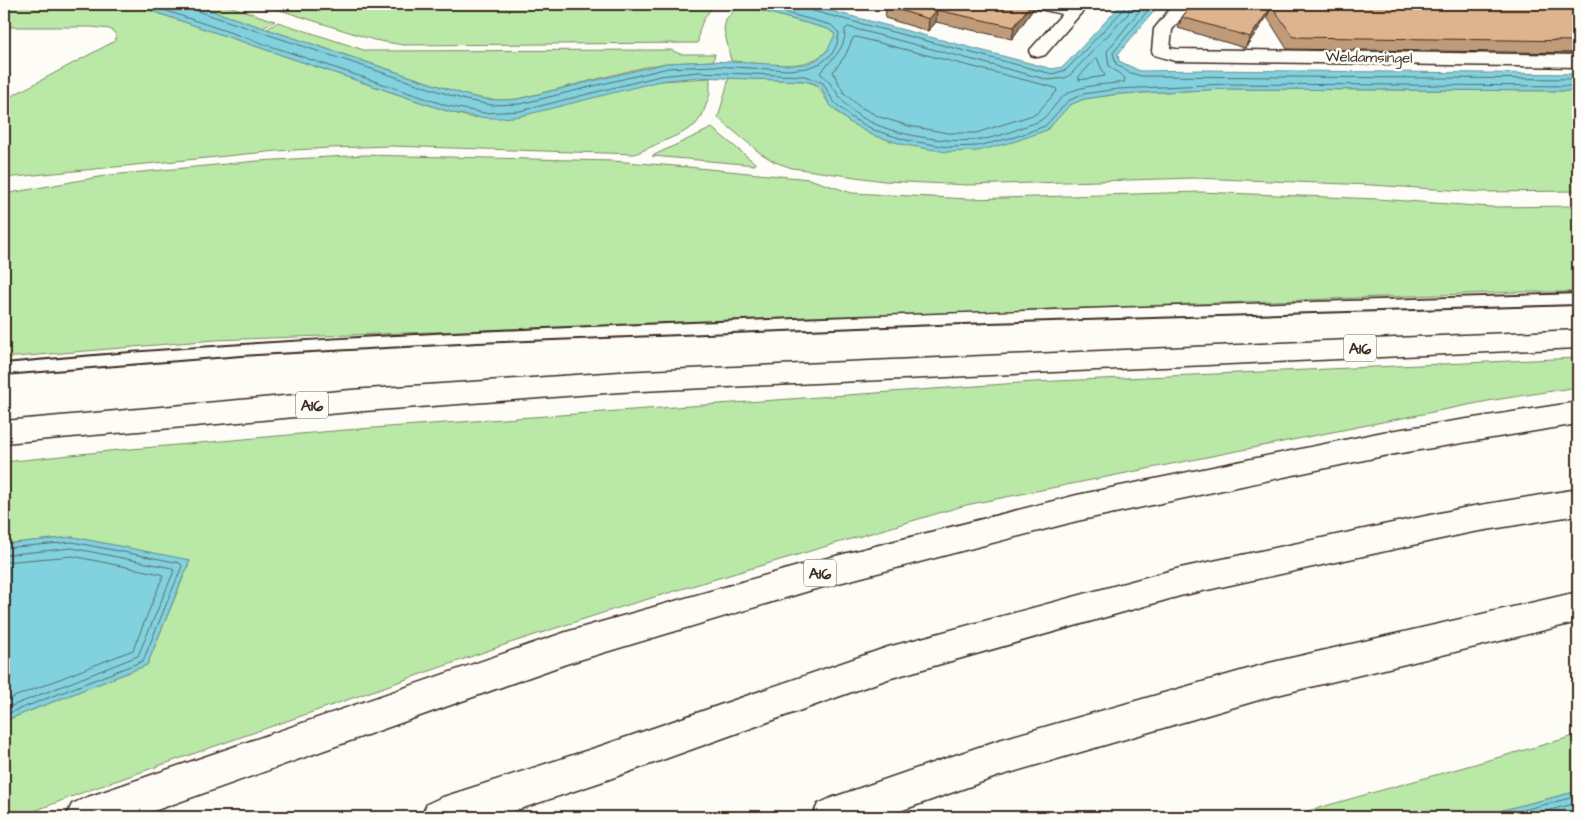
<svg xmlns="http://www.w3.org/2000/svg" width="1582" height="821" viewBox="0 0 1582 821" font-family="'Architects Daughter',sans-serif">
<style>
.green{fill:#b9e8a7;stroke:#7a8962}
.water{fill:#82d1de;stroke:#668e91}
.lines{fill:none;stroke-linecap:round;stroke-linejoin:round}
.shore{stroke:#576d6b;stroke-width:1}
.lane-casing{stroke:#3b2a1e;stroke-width:4}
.street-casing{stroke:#3b2a1e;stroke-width:3}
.highway-casing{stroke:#3b2a1e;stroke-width:3}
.lane{fill:#fdfcf7;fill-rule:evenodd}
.street{fill:#fdfcf7;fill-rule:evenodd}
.highway{fill:#fdfcf7;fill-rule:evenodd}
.wall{fill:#bf9b7a;stroke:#3b2a1e}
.shaded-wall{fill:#9b7e63;stroke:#3b2a1e}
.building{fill:#deb48e;stroke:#3b2a1e}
.labels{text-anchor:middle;stroke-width:5;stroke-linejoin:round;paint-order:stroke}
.far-street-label{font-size:15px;fill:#3b2a1e;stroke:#fdfcf7}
.shield{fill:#fdfcf7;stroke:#75695f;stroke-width:1}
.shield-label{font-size:16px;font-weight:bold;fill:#3b2a1e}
</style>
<rect width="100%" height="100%" fill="#fdfcf7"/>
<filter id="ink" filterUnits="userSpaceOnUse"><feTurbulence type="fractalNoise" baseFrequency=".02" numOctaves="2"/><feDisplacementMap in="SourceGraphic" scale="10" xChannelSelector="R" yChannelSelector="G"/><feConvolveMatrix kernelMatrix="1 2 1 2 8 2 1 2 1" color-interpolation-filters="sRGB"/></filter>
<g filter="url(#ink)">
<!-- green -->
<g class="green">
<path d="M 4,4 L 131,4 L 447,111 L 473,118 L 660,81 L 710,78 L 710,94 L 702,116 L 695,125 L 682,133 L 635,154 L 391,146 L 330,148 L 277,151 L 4,178 L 4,100 L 115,41 L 116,34 L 110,29 L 91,27 L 4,27 Z"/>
<path d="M 191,4 L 223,4 L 275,21 L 263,28 Z"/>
<path d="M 261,4 L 701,4 L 713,7 C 702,19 699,27 698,43 L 403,45 L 374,40 Z"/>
<path d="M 740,5 L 828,29 L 835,34 C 824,78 765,63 731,61 L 724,29 L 726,19 Z"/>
<path d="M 278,22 L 367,51 L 671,50 L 680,54 L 715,54 L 713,61 L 667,63 L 645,67 L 518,99 C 499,101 485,100 466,95 L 267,29 Z"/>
<path d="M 729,78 L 804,81 C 825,86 819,92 830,105 C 835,111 843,117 849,122 L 1047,130 L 1069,105 L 1084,99 L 1119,94 L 1227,89 L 1578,91 L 1578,191 L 1481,192 L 1371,185 L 1194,178 L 968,185 L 884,181 L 792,168 L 775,162 L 760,153 L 718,118 Z"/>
<path d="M 712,128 L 755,163 L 755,165 L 652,156 Z"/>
<path d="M 365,155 L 613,161 L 688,167 L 809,179 L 852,193 L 970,199 L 1200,192 L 1378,199 L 1491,207 L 1578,206 L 1578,292 L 1519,292 L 215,340 L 4,358 L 4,194 L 110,175 L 258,161 Z"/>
<path d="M 1578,358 L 1578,387 L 1488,401 L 966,505 L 621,607 L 507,644 L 84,792 L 19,817 L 4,817 L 4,721 L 147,665 L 190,561 L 73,537 L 4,544 L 4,462 L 109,451 L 345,430 L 1034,382 Z"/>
<path d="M 1578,735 L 1578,791 L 1476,817 L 1286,817 Z"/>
</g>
<!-- water -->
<g class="water">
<path d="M 131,4 L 191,4 L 466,95 C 485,100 499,101 518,99 L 667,63 L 713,61 L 788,65 L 806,64 L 818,59 L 828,50 L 835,34 L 828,29 L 737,4 L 805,4 L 1052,69 L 1063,67 L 1122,4 L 1160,4 L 1118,54 L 1119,61 L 1140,71 L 1203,70 L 1578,74 L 1578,91 L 1227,89 L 1119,94 L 1084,99 L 1070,105 L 1047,130 L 1016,141 L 978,151 L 947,152 L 905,145 L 872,135 L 849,122 L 829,104 L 821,87 L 814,83 L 804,81 L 698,77 L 660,81 L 521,116 C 495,120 473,118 447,111 Z"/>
<path d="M 73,537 L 190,560 L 147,665 L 4,721 L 4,544 Z"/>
<path d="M 1578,791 L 1578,817 L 1476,817 Z"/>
</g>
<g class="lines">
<!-- shore -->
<g class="shore">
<path d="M 146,4 L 448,106 L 484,113 L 520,111 L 660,76 L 698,72 L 805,76 L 823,83 L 833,101 L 852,118 L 874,130 L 906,140 L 948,147 L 978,146 L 1015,137 L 1045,126 L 1068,101 L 1083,94 L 1118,89 L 1227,84 L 1578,86"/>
<path d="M 193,4 L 197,11 L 465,100 L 492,105 L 520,104 L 668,68 L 713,66 L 788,70 L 807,68 L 821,63 L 832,54 L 837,44 L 839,33 L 831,25 L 753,4"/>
<path d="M 808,4 L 809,8 L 813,11 L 1052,74 L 1066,70 L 1124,9 L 1125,4"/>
<path d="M 1131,4 L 1128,14 L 1070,75 L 1065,78 L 1049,80 L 848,27 L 845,29 C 846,50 832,58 820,73 C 834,84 839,101 855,113 C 884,134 940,143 976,140 C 991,139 1009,133 1023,127 C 1029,125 1036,123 1041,120 C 1050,114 1056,102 1065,95 C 1081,84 1106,85 1124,82 L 1125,78 L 1109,66 L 1107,51 L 1145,4"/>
<path d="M 1153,4 L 1113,53 L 1116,64 L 1128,72 L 1141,76 L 1578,79"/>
<path d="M 856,37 L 1056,88 L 1057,91 L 1036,114 L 976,133 L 948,133 L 909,126 L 880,117 L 860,107 L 844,93 L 833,72 L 845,56 L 853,38 Z"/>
<path d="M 1097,58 L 1105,76 L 1079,80 L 1079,77 Z"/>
<path d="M 4,548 L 72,542 L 180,563 L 182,566 L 143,661 L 4,715"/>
<path d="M 4,555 L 72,548 L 172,568 L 174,571 L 138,656 L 4,709"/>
<path d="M 4,562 L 72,556 L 161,574 L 163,576 L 133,650 L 4,701"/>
<path d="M 1496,817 L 1578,796"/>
<path d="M 1521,817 L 1578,803"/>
</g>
<defs>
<path id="lane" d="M 1578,294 L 1578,304 L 989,322 L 478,342 L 241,355 L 4,374 L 4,364 C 233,342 462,332 692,323 C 987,311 1282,303 1578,294 Z"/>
<g id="street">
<path d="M 1033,4 L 1089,4 L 1045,55 L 1038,57 L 1031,55 L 1029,51 L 1062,14 L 1036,8 Z"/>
<path d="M 1174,4 L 1192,4 L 1172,30 L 1170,48 L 1176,49 L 1578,55 L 1578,67 L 1175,61 L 1154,55 L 1152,51 L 1154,29 Z"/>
</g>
<g id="highway">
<path d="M 1578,330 L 1578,348 L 620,392 L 351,412 L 4,443 L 4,421 L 351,390 L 620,372 Z"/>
<path d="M 1578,402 L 1578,424 L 1383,456 L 1077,521 L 812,590 L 566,664 L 137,817 L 66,817 L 72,804 L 85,798 L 566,632 L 812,562 L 1077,495 L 1383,432 Z"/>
<path d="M 1578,489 L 1578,515 L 1468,533 L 1180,596 L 888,679 L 601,782 L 496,817 L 421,817 L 427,804 L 440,798 L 601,746 L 888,647 L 1180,568 L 1468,507 Z"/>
<path d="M 1578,592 L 1578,622 L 1269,697 L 999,776 L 883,817 L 812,817 L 818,804 L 831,798 L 999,740 L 1269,663 Z"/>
</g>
</defs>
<!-- lane casing -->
<use href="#lane" class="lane-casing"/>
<!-- street casing -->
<use href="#street" class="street-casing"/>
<!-- highway casing -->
<use href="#highway" class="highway-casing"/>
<!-- lane -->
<use href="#lane" class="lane"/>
<!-- street -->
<use href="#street" class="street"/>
<!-- highway -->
<use href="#highway" class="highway"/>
</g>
<!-- wall -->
<g class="wall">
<path d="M 862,4 L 1035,4 L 1034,8 L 1012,39 L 936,22 L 928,31 L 885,18 L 886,10 Z"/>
<path d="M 1193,4 L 1578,4 L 1578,53 L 1287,49 L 1267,17 L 1245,48 L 1178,28 L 1182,17 Z"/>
</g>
<!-- shaded-wall -->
<g class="shaded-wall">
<path d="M 1031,4 L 1035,4 L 1034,8 L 1012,39 L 1014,27 Z"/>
<path d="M 1272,6 L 1267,17 L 1245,48 L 1250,37 Z"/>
<path d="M 937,10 L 936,22 L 928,31 L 929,19 Z"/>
</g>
<!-- building -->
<g class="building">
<path d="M 889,4 L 1031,4 L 1014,27 L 937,10 L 929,19 L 886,6 Z"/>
<path d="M 1193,4 L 1578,4 L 1578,41 L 1293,37 L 1272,6 L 1250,37 L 1182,17 Z"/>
</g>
</g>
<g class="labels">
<!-- far-street labels -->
<g class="far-street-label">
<text transform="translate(1369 57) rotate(1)" y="5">Weldamsingel</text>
</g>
<!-- shield labels -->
<g class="shield">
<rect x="1344" y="334.5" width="32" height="27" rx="4"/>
<rect x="296" y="391.5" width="32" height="27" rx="4"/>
<rect x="804" y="559.5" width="32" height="27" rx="4"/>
</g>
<g class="shield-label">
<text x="1360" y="354">A16</text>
<text x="312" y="411">A16</text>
<text x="820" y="579">A16</text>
</g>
</g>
<!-- margin -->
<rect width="1582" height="821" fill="none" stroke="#fdfcf7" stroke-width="20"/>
<rect x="10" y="10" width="1562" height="801" fill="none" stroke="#3b2a1e" stroke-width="2" filter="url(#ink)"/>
</svg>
